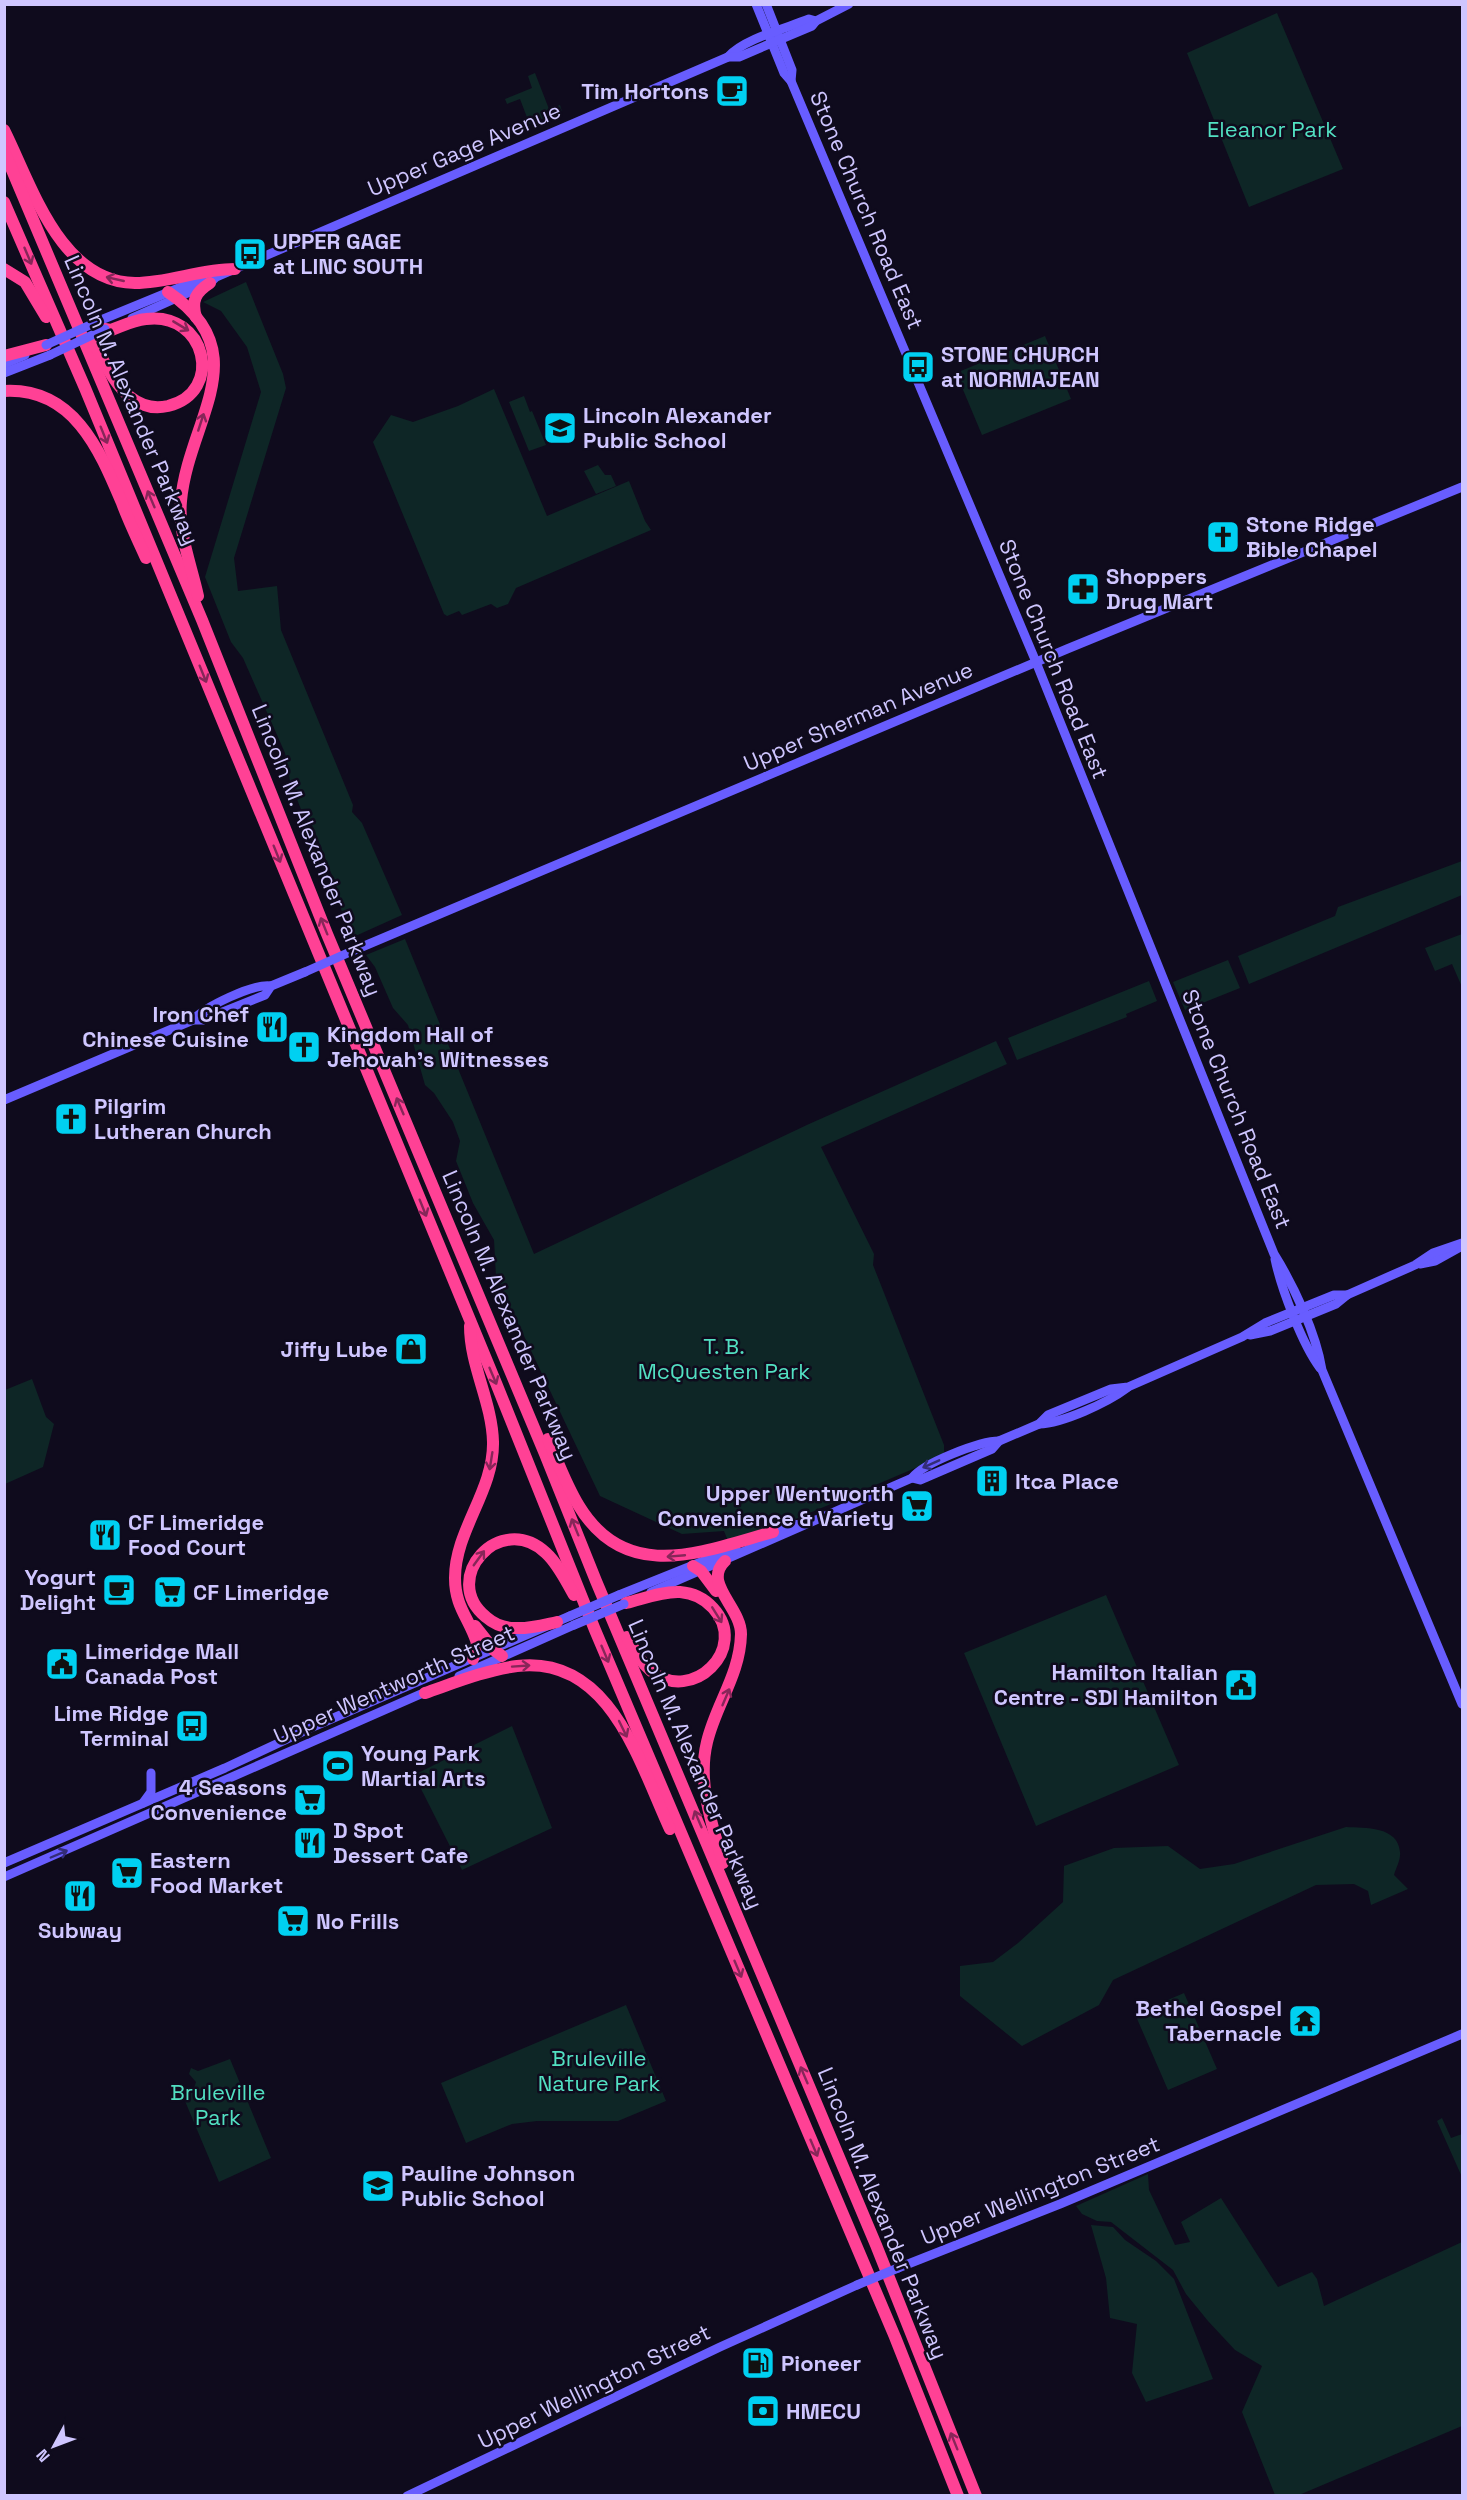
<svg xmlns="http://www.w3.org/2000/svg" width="1467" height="2500" viewBox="0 0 1467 2500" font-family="'Space Grotesk',sans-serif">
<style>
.green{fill:#0e2626}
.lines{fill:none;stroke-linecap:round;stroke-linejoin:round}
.secondary{stroke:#685dff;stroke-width:9}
.highway{stroke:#ff4195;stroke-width:12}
.secondary-bridge{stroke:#685dff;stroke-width:9}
.oneway{stroke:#872659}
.oneway2{stroke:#332c77}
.labels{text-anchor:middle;stroke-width:5;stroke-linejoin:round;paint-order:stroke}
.poi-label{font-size:22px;font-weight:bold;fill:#cfc6ff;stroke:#0f0b1d;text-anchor:start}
.park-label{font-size:22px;fill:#52e0c2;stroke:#0f0b1d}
.street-label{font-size:22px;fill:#cfc6ff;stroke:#0f0b1d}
</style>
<rect width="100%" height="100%" fill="#0f0b1d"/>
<!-- green -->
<g class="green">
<path d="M 1277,13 L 1343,169 L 1249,207 L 1187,53 Z"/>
<path d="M 535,73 L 549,109 L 560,105 L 562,111 L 519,128 L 517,125 L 528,120 L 520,99 L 507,104 L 505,99 L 532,88 L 528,76 Z"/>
<path d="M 246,282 L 283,374 L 286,388 L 234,558 L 238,591 L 277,586 L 281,630 L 353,805 L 352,812 L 362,823 L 402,915 L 351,938 L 341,909 L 339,893 L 313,827 L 302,812 L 290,781 L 285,753 L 243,658 L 231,642 L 205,577 L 261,392 L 247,347 L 221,311 L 203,302 Z"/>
<path d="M 1045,336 L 1071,399 L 982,435 L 956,373 Z"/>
<path d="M 494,389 L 547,516 L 629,481 L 645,521 L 651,530 L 516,588 L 508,604 L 497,608 L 491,604 L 462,615 L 459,611 L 447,616 L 444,614 L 373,442 L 391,415 L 413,422 L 458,406 Z"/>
<path d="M 524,396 L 530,412 L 532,411 L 546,445 L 529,451 L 509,402 Z"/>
<path d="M 598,465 L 605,475 L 611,475 L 616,486 L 596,494 L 584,471 Z"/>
<path d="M 1462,861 L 1462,895 L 1249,984 L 1238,956 L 1335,916 L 1338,907 Z"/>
<path d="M 1462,934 L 1462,987 L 1452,964 L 1435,971 L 1425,948 Z"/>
<path d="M 405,939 L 534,1254 L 809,1124 L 996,1041 L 1007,1064 L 821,1147 L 874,1254 L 873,1265 L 944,1445 L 944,1453 L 939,1458 L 786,1523 L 728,1541 L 724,1531 L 682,1534 L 600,1496 L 496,1277 L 494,1240 L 473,1203 L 456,1161 L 460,1141 L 453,1122 L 434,1093 L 425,1085 L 408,1025 L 393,1008 L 375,967 L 366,955 Z"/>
<path d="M 1228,960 L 1240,988 L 1185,1010 L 1173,982 Z"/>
<path d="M 1149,981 L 1157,1001 L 1126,1014 L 1127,1017 L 1017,1060 L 1008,1038 Z"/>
<path d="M 32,1379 L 46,1417 L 54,1424 L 43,1467 L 5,1484 L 5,1390 Z"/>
<path d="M 1106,1595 L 1179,1765 L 1036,1826 L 964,1653 Z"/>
<path d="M 512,1726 L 552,1828 L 462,1870 L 414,1775 Z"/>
<path d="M 1346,1827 C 1365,1828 1398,1826 1400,1852 C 1401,1859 1396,1868 1394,1875 L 1408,1889 L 1371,1905 L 1368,1891 L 1354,1884 L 1316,1885 L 1113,1980 L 1099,2005 L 1022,2046 L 960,1996 L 960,1966 L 993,1962 L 1018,1943 L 1063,1902 L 1064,1866 L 1114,1848 L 1168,1846 L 1200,1869 L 1234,1864 Z"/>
<path d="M 1184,1993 L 1217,2069 L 1168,2090 L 1135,2014 Z"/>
<path d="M 626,2005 L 666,2101 L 618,2121 L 537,2121 L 512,2124 L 466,2143 L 441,2083 Z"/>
<path d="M 230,2059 L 271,2158 L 219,2182 L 185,2101 L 188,2091 L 194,2088 L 196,2082 L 189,2074 L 191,2068 L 198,2071 Z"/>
<path d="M 1442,2118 L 1451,2138 L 1462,2134 L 1462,2177 L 1437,2121 Z"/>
<path d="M 1148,2174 L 1149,2190 L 1175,2245 L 1190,2242 L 1181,2222 L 1221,2198 L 1278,2287 L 1312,2272 L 1317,2279 L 1324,2306 L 1462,2242 L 1462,2426 L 1299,2495 L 1275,2495 L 1242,2412 L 1262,2366 L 1235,2350 L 1208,2321 L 1186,2294 L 1173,2270 L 1111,2222 L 1097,2221 L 1082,2214 L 1076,2206 Z"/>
<path d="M 1091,2225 L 1113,2227 L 1125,2240 L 1156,2261 L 1174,2279 L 1213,2379 L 1146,2402 L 1132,2373 L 1137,2324 L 1110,2318 L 1106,2278 Z"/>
</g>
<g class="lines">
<!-- secondary -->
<g class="secondary">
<path d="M 756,4 L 784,73 L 791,81 L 1036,662 L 1274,1254 C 1294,1286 1316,1333 1322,1370 L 1462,1704"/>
<path d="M 766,4 L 792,70 L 791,81"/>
<path d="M 728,57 C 743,39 787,28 809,19 L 816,21"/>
<path d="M 132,318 L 210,283 L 216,277 L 728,57 L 739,57 L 812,26 L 816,21 L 849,4"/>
<path d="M 101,320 L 208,276 L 213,277"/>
<path d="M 4,364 L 25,355"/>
<path d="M 4,373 L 50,355"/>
<path d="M 350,952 L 1067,649 L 1462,487"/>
<path d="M 193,1020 C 204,1007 254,983 271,986"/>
<path d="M 4,1100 L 193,1020 L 203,1020 L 265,995 L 271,986 L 305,972"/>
<path d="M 1275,1259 C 1281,1288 1302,1344 1320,1368"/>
<path d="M 1420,1264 L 1435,1261 L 1462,1246"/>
<path d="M 1250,1335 L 1270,1331 L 1336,1304 L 1347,1295 L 1415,1265 L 1433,1253 L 1462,1243"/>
<path d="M 1039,1424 C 1063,1423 1107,1403 1127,1388"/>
<path d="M 912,1478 L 920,1480 L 992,1449 L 999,1441 L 1039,1424 L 1048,1415 L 1111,1389 L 1128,1387 L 1242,1337 L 1265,1323 L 1334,1295 L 1347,1295"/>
<path d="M 768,1534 L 792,1524 L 799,1525"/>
<path d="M 651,1592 L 912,1478 C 923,1463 980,1441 999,1441"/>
<path d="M 619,1595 L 736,1548"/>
<path d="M 459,1676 L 574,1625"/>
<path d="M 143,1803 L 151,1792 L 151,1773"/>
<path d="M 4,1863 L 225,1768 L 315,1726 L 570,1616"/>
<path d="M 4,1877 L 430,1690"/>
<path d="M 898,2268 L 1060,2204 L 1462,2034"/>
<path d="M 407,2496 L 720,2347 L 857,2285"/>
</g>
<!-- highway -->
<g class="highway">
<path d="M 4,130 C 32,186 60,282 135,283 C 169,283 200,269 235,269"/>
<path d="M 4,151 L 202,620 L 327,934 L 545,1454 L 596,1581 L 876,2245 L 976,2496"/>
<path d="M 4,202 L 85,388 L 496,1383 L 595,1630 L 895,2337 L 958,2496"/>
<path d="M 4,269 L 25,282 L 46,317"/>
<path d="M 168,292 C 259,353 188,420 181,501 C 178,533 191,564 198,596"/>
<path d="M 196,317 C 191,300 196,292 210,283"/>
<path d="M 94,344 C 105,362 113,383 130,397 C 141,406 154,409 168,406 C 225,392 206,311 146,319 C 134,320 122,326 111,330 L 105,329"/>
<path d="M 4,356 L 46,345"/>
<path d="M 4,391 C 74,387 100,451 122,503 C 129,522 138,540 146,558"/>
<path d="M 470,1326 C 470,1366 492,1402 493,1442 C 494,1491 455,1530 455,1578 C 455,1607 469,1618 477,1643 L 473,1659"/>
<path d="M 548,1439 C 558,1462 566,1485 579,1506 C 627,1585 704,1551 773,1532"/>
<path d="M 693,1566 L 701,1571 L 716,1591"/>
<path d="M 626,1603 C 643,1599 662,1591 680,1592 C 693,1593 704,1598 713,1608 C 750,1648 692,1705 651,1671 C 640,1662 634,1649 627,1637"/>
<path d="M 557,1622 C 543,1625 529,1629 515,1628 C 504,1628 494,1624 486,1617 C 439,1579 500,1510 546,1553 C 558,1564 566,1581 574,1595"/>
<path d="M 475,1626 L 494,1650 L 502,1656"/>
<path d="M 425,1693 C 454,1683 486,1670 517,1666 C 610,1655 639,1762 670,1829"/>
<path d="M 723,1863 C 712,1824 697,1783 707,1742 C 716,1704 740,1675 741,1634 C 741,1607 702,1583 725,1561"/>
</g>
<!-- secondary-bridge -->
<g class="secondary-bridge">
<path d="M 46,345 L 101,320"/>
<path d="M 50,355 L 105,329"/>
<path d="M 305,972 L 350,952"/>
<path d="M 570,1616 L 619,1595"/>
<path d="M 574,1625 L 624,1604"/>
<path d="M 857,2285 L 898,2268"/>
</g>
</g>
<!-- one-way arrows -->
<defs><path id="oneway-shaft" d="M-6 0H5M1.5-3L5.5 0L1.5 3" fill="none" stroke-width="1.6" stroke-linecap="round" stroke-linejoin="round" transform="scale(1.5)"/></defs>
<g class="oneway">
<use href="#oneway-shaft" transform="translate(28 256) rotate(67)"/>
<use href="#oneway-shaft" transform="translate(115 279) rotate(-167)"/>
<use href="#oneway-shaft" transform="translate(181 326) rotate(31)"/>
<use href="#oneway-shaft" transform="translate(201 422) rotate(-72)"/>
<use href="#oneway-shaft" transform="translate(104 435) rotate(68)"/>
<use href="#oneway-shaft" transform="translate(151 499) rotate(-113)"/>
<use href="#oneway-shaft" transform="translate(203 674) rotate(68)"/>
<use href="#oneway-shaft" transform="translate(277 854) rotate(68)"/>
<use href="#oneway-shaft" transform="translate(324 926) rotate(-112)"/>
<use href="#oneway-shaft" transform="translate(400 1106) rotate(-113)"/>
<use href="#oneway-shaft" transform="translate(423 1208) rotate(68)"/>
<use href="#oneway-shaft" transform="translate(493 1376) rotate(67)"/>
<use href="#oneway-shaft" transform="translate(491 1461) rotate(99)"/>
<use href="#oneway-shaft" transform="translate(575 1527) rotate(-112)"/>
<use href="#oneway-shaft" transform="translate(676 1556) rotate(175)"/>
<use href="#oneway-shaft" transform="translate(479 1558) rotate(-54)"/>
<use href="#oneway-shaft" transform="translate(717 1615) rotate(58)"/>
<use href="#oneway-shaft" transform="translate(605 1654) rotate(67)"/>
<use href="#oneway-shaft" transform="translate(521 1666) rotate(-4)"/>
<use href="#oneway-shaft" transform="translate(726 1697) rotate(-67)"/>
<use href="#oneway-shaft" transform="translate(623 1729) rotate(64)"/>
<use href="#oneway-shaft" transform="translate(698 1819) rotate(-113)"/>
<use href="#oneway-shaft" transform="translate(738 1969) rotate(67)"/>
<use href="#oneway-shaft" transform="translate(804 2075) rotate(-113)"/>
<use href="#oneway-shaft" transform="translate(814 2148) rotate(67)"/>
<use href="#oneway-shaft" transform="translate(954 2441) rotate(-112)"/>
</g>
<g class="oneway2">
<use href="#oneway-shaft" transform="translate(931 1464) rotate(156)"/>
<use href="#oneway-shaft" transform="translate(59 1854) rotate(-23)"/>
</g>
<!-- icons -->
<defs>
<symbol id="cafe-square" viewBox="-11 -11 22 22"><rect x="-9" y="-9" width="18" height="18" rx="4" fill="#00d0f1" stroke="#0f0b1d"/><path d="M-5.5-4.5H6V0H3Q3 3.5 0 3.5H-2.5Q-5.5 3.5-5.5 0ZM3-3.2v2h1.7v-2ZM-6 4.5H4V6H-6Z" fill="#111"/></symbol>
<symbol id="bus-square" viewBox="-11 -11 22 22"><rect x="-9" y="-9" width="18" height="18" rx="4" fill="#00d0f1" stroke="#0f0b1d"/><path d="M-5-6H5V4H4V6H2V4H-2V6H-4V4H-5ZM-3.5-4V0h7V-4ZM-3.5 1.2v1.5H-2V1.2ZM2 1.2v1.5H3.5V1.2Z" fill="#111"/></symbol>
<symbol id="school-square" viewBox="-11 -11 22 22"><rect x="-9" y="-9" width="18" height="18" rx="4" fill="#00d0f1" stroke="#0f0b1d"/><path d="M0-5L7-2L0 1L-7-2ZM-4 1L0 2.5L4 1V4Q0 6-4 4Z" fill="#111"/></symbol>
<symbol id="church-square" viewBox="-11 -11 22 22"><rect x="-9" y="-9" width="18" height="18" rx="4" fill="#00d0f1" stroke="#0f0b1d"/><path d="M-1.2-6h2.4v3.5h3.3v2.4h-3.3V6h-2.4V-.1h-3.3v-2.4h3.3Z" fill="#111"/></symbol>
<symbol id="pharmacy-square" viewBox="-11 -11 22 22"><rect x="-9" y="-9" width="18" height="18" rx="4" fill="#00d0f1" stroke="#0f0b1d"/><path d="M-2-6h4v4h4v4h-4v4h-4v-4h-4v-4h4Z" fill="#111"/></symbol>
<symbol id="restaurant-square" viewBox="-11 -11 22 22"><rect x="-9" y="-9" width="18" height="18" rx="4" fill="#00d0f1" stroke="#0f0b1d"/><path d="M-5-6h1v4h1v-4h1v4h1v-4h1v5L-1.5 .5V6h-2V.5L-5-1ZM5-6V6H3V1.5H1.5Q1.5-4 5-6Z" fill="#111"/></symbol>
<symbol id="shop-square" viewBox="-11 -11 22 22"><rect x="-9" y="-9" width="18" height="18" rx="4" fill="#00d0f1" stroke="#0f0b1d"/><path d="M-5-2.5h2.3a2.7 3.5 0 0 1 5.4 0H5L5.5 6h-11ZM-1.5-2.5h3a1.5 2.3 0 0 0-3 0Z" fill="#111"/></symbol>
<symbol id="building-square" viewBox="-11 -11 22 22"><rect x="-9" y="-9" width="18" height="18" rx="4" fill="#00d0f1" stroke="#0f0b1d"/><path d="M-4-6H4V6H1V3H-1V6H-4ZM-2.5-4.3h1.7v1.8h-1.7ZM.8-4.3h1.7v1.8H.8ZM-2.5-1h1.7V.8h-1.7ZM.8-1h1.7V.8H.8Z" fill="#111"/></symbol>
<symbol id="supermarket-square" viewBox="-11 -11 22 22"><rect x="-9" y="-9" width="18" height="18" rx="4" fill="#00d0f1" stroke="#0f0b1d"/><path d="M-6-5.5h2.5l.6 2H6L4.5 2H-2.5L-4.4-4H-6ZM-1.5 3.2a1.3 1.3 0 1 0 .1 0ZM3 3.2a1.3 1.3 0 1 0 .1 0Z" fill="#111"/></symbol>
<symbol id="civic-square" viewBox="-11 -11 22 22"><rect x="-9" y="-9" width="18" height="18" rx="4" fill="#00d0f1" stroke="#0f0b1d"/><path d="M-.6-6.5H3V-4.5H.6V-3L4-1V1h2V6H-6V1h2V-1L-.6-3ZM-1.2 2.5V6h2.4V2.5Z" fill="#111"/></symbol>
<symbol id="stadium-square" viewBox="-11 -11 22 22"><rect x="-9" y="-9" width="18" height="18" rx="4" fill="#00d0f1" stroke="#0f0b1d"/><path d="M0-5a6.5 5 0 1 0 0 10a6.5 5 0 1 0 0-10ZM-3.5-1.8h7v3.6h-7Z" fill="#111"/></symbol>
<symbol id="temple-square" viewBox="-11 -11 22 22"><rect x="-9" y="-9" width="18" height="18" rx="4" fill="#00d0f1" stroke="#0f0b1d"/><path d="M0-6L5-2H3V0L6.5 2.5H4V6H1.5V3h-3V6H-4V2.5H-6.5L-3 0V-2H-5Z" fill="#111"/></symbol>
<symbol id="fuel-square" viewBox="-11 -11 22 22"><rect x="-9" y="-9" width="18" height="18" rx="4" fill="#00d0f1" stroke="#0f0b1d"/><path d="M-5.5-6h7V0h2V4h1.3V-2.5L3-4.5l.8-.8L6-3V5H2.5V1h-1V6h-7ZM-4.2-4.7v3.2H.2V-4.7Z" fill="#111"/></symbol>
<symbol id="bank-square" viewBox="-11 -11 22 22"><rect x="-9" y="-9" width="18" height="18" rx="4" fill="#00d0f1" stroke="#0f0b1d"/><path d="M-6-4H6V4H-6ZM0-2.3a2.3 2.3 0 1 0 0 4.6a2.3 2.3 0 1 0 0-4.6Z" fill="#111"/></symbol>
</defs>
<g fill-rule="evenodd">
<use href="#cafe-square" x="713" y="72" width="38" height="38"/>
<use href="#bus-square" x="231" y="235" width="38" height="38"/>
<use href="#bus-square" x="899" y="348" width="38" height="38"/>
<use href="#school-square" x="541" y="409" width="38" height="38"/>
<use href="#church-square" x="1204" y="518" width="38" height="38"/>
<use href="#pharmacy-square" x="1064" y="570" width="38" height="38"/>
<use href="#restaurant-square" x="253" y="1008" width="38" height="38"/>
<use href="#church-square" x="285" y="1028" width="38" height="38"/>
<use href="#church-square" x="52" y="1100" width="38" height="38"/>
<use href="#shop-square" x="392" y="1330" width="38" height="38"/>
<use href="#building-square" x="973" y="1462" width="38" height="38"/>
<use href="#supermarket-square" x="898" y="1487" width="38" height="38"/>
<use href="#restaurant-square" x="86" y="1516" width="38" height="38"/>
<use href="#cafe-square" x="100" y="1571" width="38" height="38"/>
<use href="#supermarket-square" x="151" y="1573" width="38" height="38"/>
<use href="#civic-square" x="43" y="1645" width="38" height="38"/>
<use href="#civic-square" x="1222" y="1666" width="38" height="38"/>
<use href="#bus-square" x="173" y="1707" width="38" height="38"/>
<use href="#stadium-square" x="319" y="1747" width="38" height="38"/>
<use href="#supermarket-square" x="291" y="1781" width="38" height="38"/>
<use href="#restaurant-square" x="291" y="1824" width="38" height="38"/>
<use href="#supermarket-square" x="108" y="1854" width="38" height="38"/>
<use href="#restaurant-square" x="61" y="1877" width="38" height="38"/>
<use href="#supermarket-square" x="274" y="1902" width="38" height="38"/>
<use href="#temple-square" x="1286" y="2002" width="38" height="38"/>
<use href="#school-square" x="359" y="2167" width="38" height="38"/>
<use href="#fuel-square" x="739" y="2344" width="38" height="38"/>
<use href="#bank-square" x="744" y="2392" width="38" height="38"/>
</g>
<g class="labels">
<!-- poi labels -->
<g class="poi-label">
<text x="709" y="99" text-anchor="end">Tim Hortons</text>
<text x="273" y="249">UPPER GAGE<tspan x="273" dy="25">at LINC SOUTH</tspan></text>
<text x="941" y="362">STONE CHURCH<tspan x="941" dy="25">at NORMAJEAN</tspan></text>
<text x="583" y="423">Lincoln Alexander<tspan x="583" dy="25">Public School</tspan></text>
<text x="1246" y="532">Stone Ridge<tspan x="1246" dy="25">Bible Chapel</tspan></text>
<text x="1106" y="584">Shoppers<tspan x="1106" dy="25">Drug Mart</tspan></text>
<text x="249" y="1022" text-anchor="end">Iron Chef<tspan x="249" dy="25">Chinese Cuisine</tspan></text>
<text x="327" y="1042">Kingdom Hall of<tspan x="327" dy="25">Jehovah's Witnesses</tspan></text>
<text x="94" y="1114">Pilgrim<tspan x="94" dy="25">Lutheran Church</tspan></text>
<text x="388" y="1357" text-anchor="end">Jiffy Lube</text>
<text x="1015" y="1489">Itca Place</text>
<text x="894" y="1501" text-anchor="end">Upper Wentworth<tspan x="894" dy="25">Convenience &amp; Variety</tspan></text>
<text x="128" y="1530">CF Limeridge<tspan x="128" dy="25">Food Court</tspan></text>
<text x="96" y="1585" text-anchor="end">Yogurt<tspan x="96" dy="25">Delight</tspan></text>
<text x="193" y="1600">CF Limeridge</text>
<text x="85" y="1659">Limeridge Mall<tspan x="85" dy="25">Canada Post</tspan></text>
<text x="1218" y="1680" text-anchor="end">Hamilton Italian<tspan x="1218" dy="25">Centre - SDI Hamilton</tspan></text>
<text x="169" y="1721" text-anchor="end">Lime Ridge<tspan x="169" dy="25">Terminal</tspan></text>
<text x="361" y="1761">Young Park<tspan x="361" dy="25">Martial Arts</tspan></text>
<text x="287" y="1795" text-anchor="end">4 Seasons<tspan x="287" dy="25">Convenience</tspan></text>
<text x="333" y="1838">D Spot<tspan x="333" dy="25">Dessert Cafe</tspan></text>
<text x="150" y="1868">Eastern<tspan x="150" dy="25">Food Market</tspan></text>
<text x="316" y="1929">No Frills</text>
<text x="80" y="1938" text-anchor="middle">Subway</text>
<text x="1282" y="2016" text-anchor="end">Bethel Gospel<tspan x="1282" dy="25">Tabernacle</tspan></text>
<text x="401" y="2181">Pauline Johnson<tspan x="401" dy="25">Public School</tspan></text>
<text x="781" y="2371">Pioneer</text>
<text x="786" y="2419">HMECU</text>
</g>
<!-- park labels -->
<g class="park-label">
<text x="1272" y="137">Eleanor Park</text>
<text x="724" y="1354">T. B.<tspan x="724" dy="25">McQuesten Park</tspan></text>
<text x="599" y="2066">Bruleville<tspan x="599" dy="25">Nature Park</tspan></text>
<text x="218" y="2100">Bruleville<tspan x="218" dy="25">Park</tspan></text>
</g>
<!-- street labels -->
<g class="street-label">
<text transform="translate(464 149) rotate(-23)" y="8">Upper Gage Avenue</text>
<text transform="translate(867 210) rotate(67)" y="8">Stone Church Road East</text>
<text transform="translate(132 400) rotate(67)" y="8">Lincoln M. Alexander Parkway</text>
<text transform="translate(1054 659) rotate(68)" y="8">Stone Church Road East</text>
<text transform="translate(858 716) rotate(-23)" y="8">Upper Sherman Avenue</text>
<text transform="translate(317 850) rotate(68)" y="8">Lincoln M. Alexander Parkway</text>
<text transform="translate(1237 1109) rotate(68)" y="8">Stone Church Road East</text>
<text transform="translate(510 1315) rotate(67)" y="8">Lincoln M. Alexander Parkway</text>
<text transform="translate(394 1684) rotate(-24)" y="8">Upper Wentworth Street</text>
<text transform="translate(696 1764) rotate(67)" y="8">Lincoln M. Alexander Parkway</text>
<text transform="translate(1040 2190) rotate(-22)" y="8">Upper Wellington Street</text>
<text transform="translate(883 2213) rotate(68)" y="8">Lincoln M. Alexander Parkway</text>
<text transform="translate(594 2386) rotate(-26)" y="8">Upper Wellington Street</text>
</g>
</g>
<!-- border -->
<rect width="1467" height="2500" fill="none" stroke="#cfc6ff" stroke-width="12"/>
<!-- north arrow -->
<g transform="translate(54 2446) rotate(229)" stroke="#0f0b1d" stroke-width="4.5" paint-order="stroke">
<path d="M0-4.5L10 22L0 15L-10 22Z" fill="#cfc6ff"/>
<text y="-9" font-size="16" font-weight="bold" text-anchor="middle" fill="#cfc6ff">N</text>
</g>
</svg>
